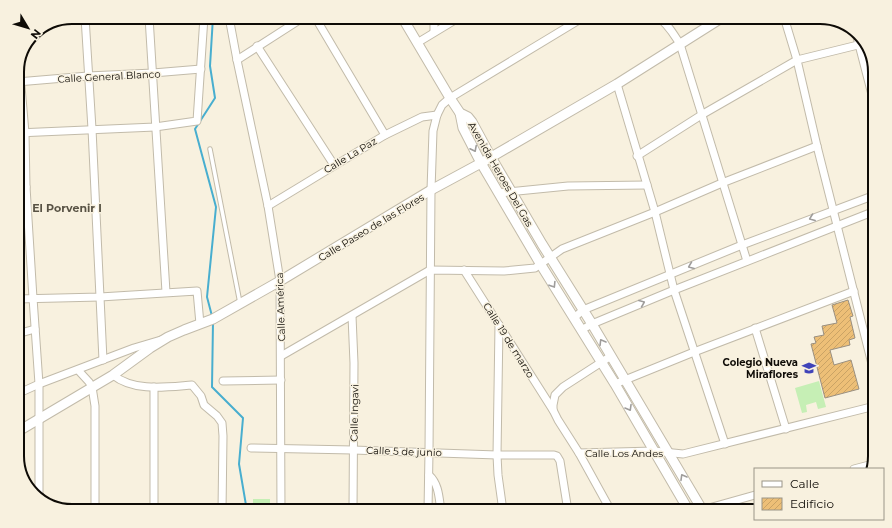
<svg xmlns="http://www.w3.org/2000/svg" width="892" height="528" viewBox="0 0 892 528" font-family="Montserrat,sans-serif">
<style>
.pitch{fill:#c6efb5}
.lines{fill:none;stroke-linecap:round;stroke-linejoin:round}
.stream{stroke:#48aecf;stroke-width:2}
.building{fill:url(#building-hatch);stroke:#9a9081}
.service-casing{stroke:#c2bbaa;stroke-width:5.5}
.minor-casing{stroke:#c2bbaa;stroke-width:9}
.tertiary-casing{stroke:#c2bbaa;stroke-width:11}
.service{stroke:#fff;stroke-width:3.5}
.minor{stroke:#fff;stroke-width:7}
.tertiary{stroke:#fff;stroke-width:9}
.oneway{stroke:#9f9d9b}
.labels{text-anchor:middle;stroke-width:3;stroke-linejoin:round;paint-order:stroke}
.street-label{font-size:10px;fill:#0e0b06;stroke:#f8f1df}
.poi-label{font-size:10px;font-weight:bold;fill:#0e0b06;stroke:#f8f1df;text-anchor:end}
.neighbourhood-label{font-size:11px;font-weight:bold;fill:#595345;stroke:#f8f1df}
.rim{fill:none;stroke:#0e0b06;stroke-width:2}
</style>
<defs>
<pattern id="building-hatch" width="6" height="6" patternUnits="userSpaceOnUse"><rect width="6" height="6" fill="#edbf77"/><path d="M-1 1l2-2M0 6l6-6M5 7l2-2" fill="none" stroke="#caa365"/></pattern>
</defs>
<rect width="100%" height="100%" fill="#f8f1df"/>
<!-- pitch -->
<g class="pitch">
<path d="M 819,381 L 826,407 L 818,409 L 816,402 L 806,405 L 807,412 L 802,413 L 795,388 Z"/>
<rect x="253" y="499" width="17" height="12"/>
</g>
<g class="lines">
<!-- stream -->
<g class="stream">
<path d="M 212,316 L 207,297 L 216,207 L 195,129 L 215,98 L 210,66 L 213,17"/>
<path d="M 213,322 L 212,387 L 243,418 L 239,464 L 247,511"/>
</g>
</g>
<!-- building -->
<path class="building" d="M 848,300 L 853,316 L 850,317 L 855,338 L 849,340 L 850,345 L 830,350 L 834,365 L 851,360 L 859,389 L 825,398 L 811,344 L 816,343 L 814,337 L 824,335 L 822,326 L 837,323 L 832,305 Z"/>
<g class="lines">
<defs>
<path id="service" d="M 210,149 L 240,303"/>
<g id="minor">
<path d="M 85,17 L 92,129 L 103,360"/>
<path d="M 149,17 L 166,292"/>
<path d="M 229,17 L 237,60 L 268,206 L 280,281 L 281,511"/>
<path d="M 315,17 L 385,135"/>
<path d="M 657,17 C 667,22 674,35 680,44 L 747,261"/>
<path d="M 784,17 L 797,60 L 817,146 L 875,376"/>
<path d="M 434,32 L 434,17"/>
<path d="M 856,33 L 875,106"/>
<path d="M 417,43 L 460,17"/>
<path d="M 257,46 L 334,165"/>
<path d="M 237,60 L 304,17"/>
<path d="M 19,63 L 25,133 L 26,187 L 33,298 L 39,384 L 39,498"/>
<path d="M 17,82 L 88,76 L 153,73 L 201,69"/>
<path d="M 617,84 L 655,212 L 674,290 L 725,444"/>
<path d="M 17,133 L 155,127 L 197,121 L 204,17"/>
<path d="M 637,156 L 703,114 L 797,60 L 866,43"/>
<path d="M 17,187 L 26,187"/>
<path d="M 499,193 L 568,186 L 647,185"/>
<path d="M 268,206 L 385,135 L 422,117 L 437,115"/>
<path d="M 464,270 L 553,410"/>
<path d="M 17,299 L 100,297 L 197,291 L 200,324"/>
<path d="M 352,316 L 354,363 L 353,511"/>
<path d="M 574,318 L 583,310 L 742,245 L 875,195"/>
<path d="M 499,325 L 497,455 L 498,475 L 503,511"/>
<path d="M 755,328 L 786,429"/>
<path d="M 581,330 L 592,324 L 674,290 L 875,211"/>
<path d="M 17,334 L 35,329"/>
<path d="M 281,356 L 430,270 L 504,271 L 535,268 L 562,249 L 655,212 L 722,183 L 817,146"/>
<path d="M 611,356 L 563,387 L 555,395 L 553,405 L 553,410 L 558,420 L 579,453 L 611,511"/>
<path d="M 78,370 L 89,382 L 92,387 L 95,406 L 95,511"/>
<path d="M 113,375 C 134,392 166,387 192,385 L 201,396 L 204,405 L 217,416 L 222,423 L 223,436 L 222,511"/>
<path d="M 223,381 L 281,380"/>
<path d="M 615,384 L 694,352 L 854,291"/>
<path d="M 17,394 L 39,384 L 134,348 L 161,340"/>
<path d="M 251,448 L 353,450 L 497,455 L 554,455 L 557,456 L 560,461 L 568,511"/>
<path d="M 579,453 L 654,451 L 683,454 L 875,406"/>
<path d="M 854,469 L 873,464"/>
<path d="M 429,475 C 439,484 439,498 441,511"/>
<path d="M 154,511 L 154,387"/>
<path d="M 428,511 L 429,452 L 431,190 L 433,131 L 437,115 L 442,105 L 450,98 L 584,17"/>
<path d="M 698,511 L 755,495"/>
</g>
<g id="tertiary">
<path d="M 402,17 L 450,98 L 460,113 L 468,117 L 472,122 L 491,157 L 542,244 L 592,324 L 703,511"/>
<path d="M 460,113 L 463,128 L 481,163 L 541,265 L 615,384 L 689,511"/>
<path d="M 17,432 L 113,375 L 150,348 L 168,337 L 184,330 L 213,319 L 280,281 L 431,190 L 481,163 L 617,84 L 723,17"/>
</g>
</defs>
<!-- service casing -->
<use href="#service" class="service-casing"/>
<!-- minor casing -->
<use href="#minor" class="minor-casing"/>
<!-- tertiary casing -->
<use href="#tertiary" class="tertiary-casing"/>
<!-- service -->
<use href="#service" class="service"/>
<!-- minor -->
<use href="#minor" class="minor"/>
<!-- tertiary -->
<use href="#tertiary" class="tertiary"/>
</g>
<!-- one-way arrows -->
<defs><path id="oneway-chevron" d="M-2-3.5L2.5 0L-2 3.5" fill="none" stroke-width="1.6" stroke-linecap="round" stroke-linejoin="round"/></defs>
<g class="oneway">
<use href="#oneway-chevron" transform="translate(474 149) rotate(63)"/>
<use href="#oneway-chevron" transform="translate(812 218) rotate(159)"/>
<use href="#oneway-chevron" transform="translate(691 266) rotate(158)"/>
<use href="#oneway-chevron" transform="translate(553 285) rotate(58)"/>
<use href="#oneway-chevron" transform="translate(642 303) rotate(-23)"/>
<use href="#oneway-chevron" transform="translate(602 342) rotate(-121)"/>
<use href="#oneway-chevron" transform="translate(629 408) rotate(60)"/>
<use href="#oneway-chevron" transform="translate(683 477) rotate(-120)"/>
</g>
<!-- icons -->
<defs>
<symbol id="university-bare" viewBox="-9 -9 18 18"><path d="M0-5L7-2L0 1L-7-2ZM-4 1L0 2.5L4 1V4Q0 6-4 4Z" fill="#4044b9" stroke="#f8f1df" stroke-width="2.5" paint-order="stroke"/></symbol>
</defs>
<g fill-rule="evenodd">
<use href="#university-bare" x="799" y="358" width="20" height="20"/>
</g>
<g class="labels">
<!-- street labels -->
<g class="street-label">
<text transform="translate(109 76) rotate(-3)" y="4">Calle General Blanco</text>
<text transform="translate(350 155) rotate(-31)" y="4">Calle La Paz</text>
<text transform="translate(501 174) rotate(60)" y="4">Avenida Heroes Del Gas</text>
<text transform="translate(371 227) rotate(-31)" y="4">Calle Paseo de las Flores</text>
<text transform="translate(280 307) rotate(-92)" y="4">Calle América</text>
<text transform="translate(509 340) rotate(58)" y="4">Calle 19 de marzo</text>
<text transform="translate(354 413) rotate(-89)" y="4">Calle Ingavi</text>
<text transform="translate(404 451) rotate(2)" y="4">Calle 5 de junio</text>
<text x="624" y="457">Calle Los Andes</text>
</g>
<!-- poi labels -->
<g class="poi-label">
<text x="798" y="366">Colegio Nueva<tspan x="798" dy="12">Miraflores</tspan></text>
</g>
<!-- neighbourhood labels -->
<g class="neighbourhood-label">
<text x="67" y="212">El Porvenir I</text>
</g>
</g>
<!-- crop -->
<path d="M0 0H892V528H0ZM72 24H820A48 48 0 0 1 868 72V456A48 48 0 0 1 820 504H72A48 48 0 0 1 24 456V72A48 48 0 0 1 72 24Z" fill="#f8f1df" fill-rule="evenodd"/>
<path class="rim" d="M72 24H820A48 48 0 0 1 868 72V456A48 48 0 0 1 820 504H72A48 48 0 0 1 24 456V72A48 48 0 0 1 72 24Z"/>
<!-- legend -->
<rect x="754" y="468" width="130" height="52" fill="#f8f1df" stroke="#9a9588"/>
<rect x="762" y="481" width="20" height="6" fill="#ffffff" stroke="#9a9588"/>
<text x="790" y="488" font-size="12" fill="#0e0b06">Calle</text>
<rect x="762" y="498" width="20" height="12" fill="url(#building-hatch)" stroke="#9a9588"/>
<text x="790" y="508" font-size="12" fill="#0e0b06">Edificio</text>
<!-- north arrow -->
<g transform="translate(28 28) rotate(128)" stroke="#f8f1df" stroke-width="3" paint-order="stroke">
<path d="M0-3L7 15L0 10L-7 15Z" fill="#0e0b06"/>
<text y="-6" font-size="11" font-weight="bold" text-anchor="middle" fill="#0e0b06">N</text>
</g>
</svg>
